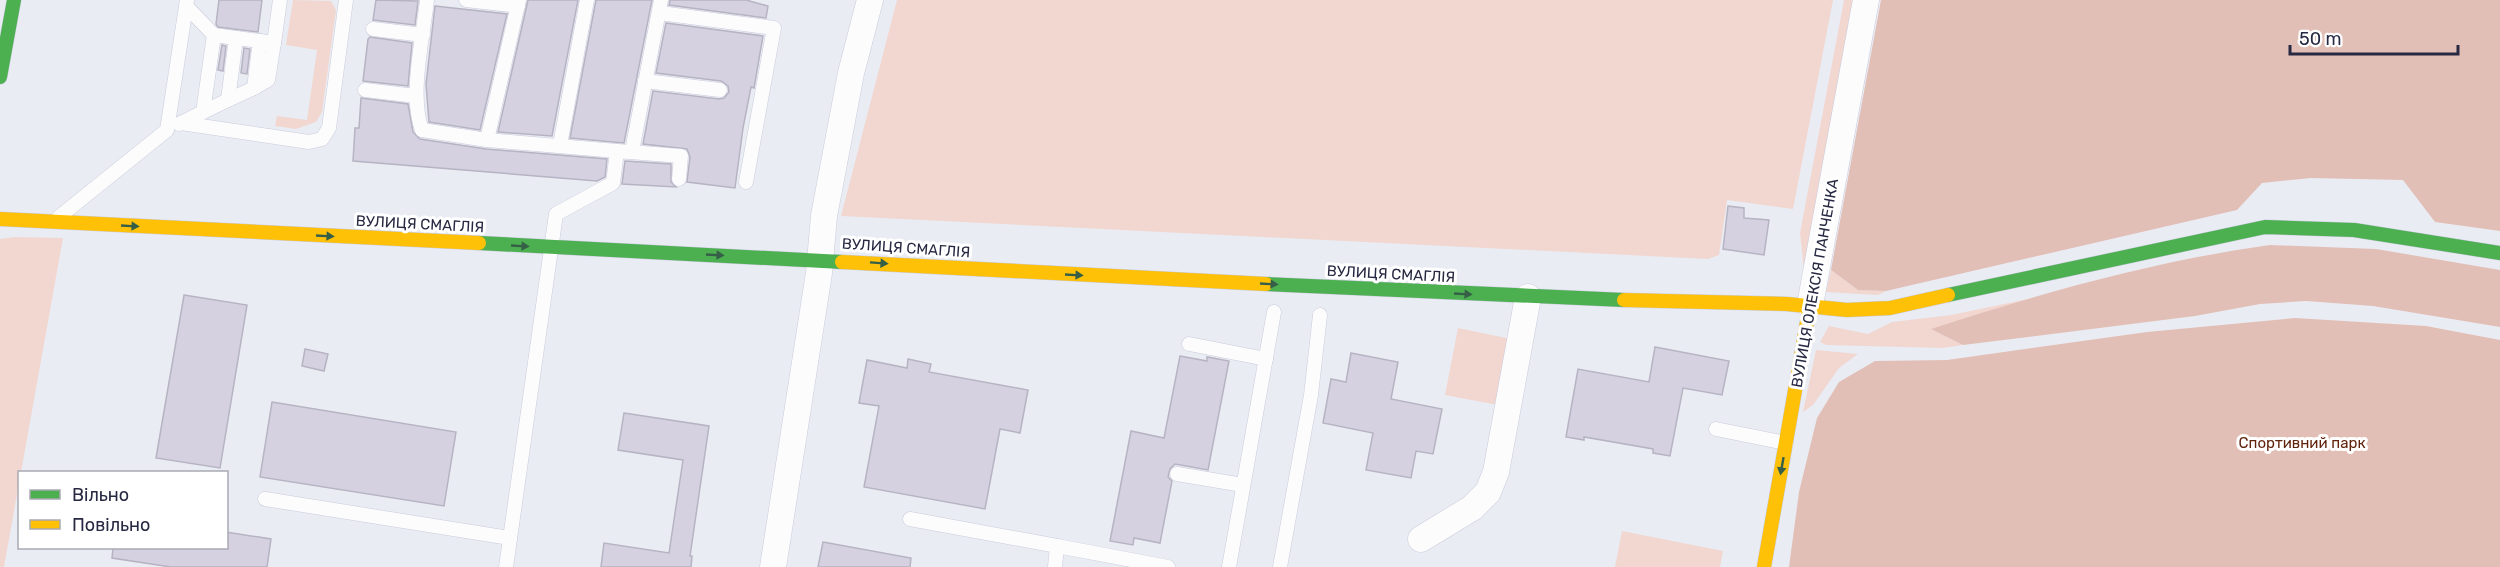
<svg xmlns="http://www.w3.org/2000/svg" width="2500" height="567" viewBox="0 0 2500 567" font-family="Rubik,sans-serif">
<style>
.green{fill:#f1d7d0}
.forest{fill:#e2bfb6}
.building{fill:#d5d1e1;stroke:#b6b3c2;stroke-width:1.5}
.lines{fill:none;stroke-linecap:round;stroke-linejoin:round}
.lane-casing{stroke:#c9cbdc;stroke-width:15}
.street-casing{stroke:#c9cbdc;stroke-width:27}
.fast-casing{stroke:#c9cbdc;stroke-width:15}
.slow-casing{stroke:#c9cbdc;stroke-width:15}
.lane{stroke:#fcfcfd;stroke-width:14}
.street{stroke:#fcfcfd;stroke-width:26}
.fast{stroke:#4caf50;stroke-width:14}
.slow{stroke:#ffc107;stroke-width:14}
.oneway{fill:#365f48}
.labels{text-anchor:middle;stroke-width:6;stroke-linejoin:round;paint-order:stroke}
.street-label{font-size:15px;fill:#272942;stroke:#fff}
.park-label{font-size:15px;fill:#60240d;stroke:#fff}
</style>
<rect width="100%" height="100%" fill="#eaecf4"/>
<!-- green -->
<g class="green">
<path d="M 293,0 L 331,1 L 336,10 L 322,112 L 316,122 L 296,129 L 275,126 L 277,116 L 307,120 L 317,50 L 286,45 Z"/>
<path d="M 897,0 L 1833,0 L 1793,209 L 1727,200 L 1719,255 L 1708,259 L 841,216 Z"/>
<path d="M 1844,0 L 1860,0 L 1804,271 L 1800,233 Z"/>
<path d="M 15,237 L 63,238 L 4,567 L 0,567 L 0,239 Z"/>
<path d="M 1831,270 L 1858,290 L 1886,291 L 1878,295 L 1826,292 Z"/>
<path d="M 2037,297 L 1932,329 L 1963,345 L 1942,348 L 1826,345 L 1820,342 L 1829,326 L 1868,334 L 1892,322 L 1951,315 Z"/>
<path d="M 1458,328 L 1511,339 L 1498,405 L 1445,395 Z"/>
<path d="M 1816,350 L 1858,354 L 1839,368 L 1813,405 L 1803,412 Z"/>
<path d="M 1622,531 L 1723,551 L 1720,567 L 1615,567 Z"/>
</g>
<!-- forest -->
<g class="forest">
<path d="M 1881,0 L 2500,0 L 2500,231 L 2435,222 L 2403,180 L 2311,178 L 2262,183 L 2237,210 L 1886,291 L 1858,290 L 1831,270 Z"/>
<path d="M 2270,245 L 2376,249 L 2500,270 L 2500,327 L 2373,306 L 2306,301 L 2260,304 L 2195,316 L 1963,345 L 1931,329 C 2041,293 2155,261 2270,245 Z"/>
<path d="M 2295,318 L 2426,326 L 2500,340 L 2500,567 L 1789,567 L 1799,492 L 1817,418 L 1839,382 L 1875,361 L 1947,360 L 2147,332 Z"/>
</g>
<!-- building -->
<g class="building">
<path d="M 219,0 L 262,0 L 258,32 L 218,27 L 216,24 Z"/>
<path d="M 376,0 L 418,1 L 415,25 L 373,20 Z"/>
<path d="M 528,0 L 578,0 L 552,136 L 498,132 Z"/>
<path d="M 596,0 L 652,0 L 624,143 L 570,138 Z"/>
<path d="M 670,0 L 746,0 L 768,6 L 766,18 L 669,5 Z"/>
<path d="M 435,6 L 507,14 L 480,130 L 429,122 L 426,84 Z"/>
<path d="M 666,23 L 763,36 L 754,88 L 751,87 L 743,128 L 735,188 L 687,182 L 690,157 L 687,149 L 643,144 L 653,91 L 719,99 L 724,98 L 729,92 L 728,86 L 721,81 L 656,73 Z"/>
<path d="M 370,37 L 412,43 L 408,86 L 363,81 L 368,39 Z"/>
<path d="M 222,45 L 226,46 L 223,71 L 218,70 Z"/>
<path d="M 244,48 L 250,49 L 247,74 L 241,73 Z"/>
<path d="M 361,98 L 408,104 L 413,132 L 420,139 L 486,149 L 607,159 L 605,177 L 597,181 L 353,161 L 355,128 L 359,128 Z"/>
<path d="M 625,161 L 671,164 L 671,182 L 676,187 L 622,184 Z"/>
<path d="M 1728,206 L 1744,208 L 1744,218 L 1769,220 L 1764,255 L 1723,249 Z"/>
<path d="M 184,295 L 247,305 L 220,468 L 156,458 Z"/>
<path d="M 1655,347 L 1729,361 L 1722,395 L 1683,388 L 1670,456 L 1653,453 L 1653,449 L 1584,437 L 1584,440 L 1566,437 L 1578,369 L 1649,382 Z"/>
<path d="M 305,349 L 328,354 L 324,371 L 302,366 Z"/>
<path d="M 1351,353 L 1398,362 L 1391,399 L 1442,409 L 1433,454 L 1416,451 L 1411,478 L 1366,470 L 1373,433 L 1323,423 L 1331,379 L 1346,382 Z"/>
<path d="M 1180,356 L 1207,361 L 1207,357 L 1229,361 L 1208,470 L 1175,464 L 1170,469 L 1168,477 L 1172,481 L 1160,543 L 1134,538 L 1133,545 L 1110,541 L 1131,431 L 1164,438 Z"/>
<path d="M 908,359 L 931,364 L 929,372 L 1028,390 L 1020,433 L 1000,429 L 985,509 L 864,487 L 879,406 L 859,403 L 867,360 L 907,368 Z"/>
<path d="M 272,402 L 456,432 L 444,506 L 260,477 Z"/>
<path d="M 624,413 L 709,426 L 690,556 L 692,556 L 691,567 L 601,567 L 604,543 L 669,553 L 683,460 L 618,450 Z"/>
<path d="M 226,532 L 271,539 L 267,567 L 171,567 L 112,558 L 113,548 L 226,548 Z"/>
<path d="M 823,542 L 911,558 L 910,567 L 818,567 Z"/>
</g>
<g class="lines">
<defs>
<g id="lane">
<path d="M 427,0 C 423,37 409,96 422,130 L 487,140 L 617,151"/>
<path d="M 466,0 L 518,6"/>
<path d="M 660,13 L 774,28 L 746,182"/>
<path d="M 373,29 L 423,35"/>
<path d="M 274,43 L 280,0"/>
<path d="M 645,81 L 720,90"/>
<path d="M 254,88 L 268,80 L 274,43 L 260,41"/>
<path d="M 365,90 L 416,96"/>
<path d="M 228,100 L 254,88 L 260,41 L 236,38"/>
<path d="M 203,112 L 228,100 L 236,38 L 214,35"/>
<path d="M 181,123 L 309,142 L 322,139 L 329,128 L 346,0"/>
<path d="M 179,124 L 203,112 L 214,35 L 186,6"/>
<path d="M 487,140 L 519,0"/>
<path d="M 560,145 L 587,0"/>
<path d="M 632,151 L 661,0"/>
<path d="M 59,217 L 167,130 L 187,0"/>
<path d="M 1189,344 L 1266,359"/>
<path d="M 1716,429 L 1786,443"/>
<path d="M 1177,474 L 1243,485"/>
<path d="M 265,499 L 510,538"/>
<path d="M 910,519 L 1057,546 L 1055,567"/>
<path d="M 1057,546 L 1168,567"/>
<path d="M 506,567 L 556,214 L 613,183 L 617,151 L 681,156 L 679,179"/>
<path d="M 1229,567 L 1274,312"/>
<path d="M 1280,567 L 1311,395 L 1320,315"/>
</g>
<g id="street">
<path d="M 1810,305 L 1866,0"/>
<path d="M 1421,539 L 1472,508 L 1488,492 L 1496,472 L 1528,297"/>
<path d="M 773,567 L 819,273 L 824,216 L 851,73 L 870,0"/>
</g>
<g id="fast">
<path d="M 0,77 L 14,0"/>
<path d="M 479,243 L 842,262"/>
<path d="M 1266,284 L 1624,300"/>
<path d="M 1948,295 L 2265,227 L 2354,230 L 2500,253"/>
</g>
<g id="slow">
<path d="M 0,219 L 479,243"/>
<path d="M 842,262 L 1266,284"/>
<path d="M 1624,300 L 1787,304 L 1847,310 L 1890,308 L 1948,295"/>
<path d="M 1764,567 L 1810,305"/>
</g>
</defs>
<!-- lane casing -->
<use href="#lane" class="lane-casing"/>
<!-- street casing -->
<use href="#street" class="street-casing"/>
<!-- fast casing -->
<use href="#fast" class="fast-casing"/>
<!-- slow casing -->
<use href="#slow" class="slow-casing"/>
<!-- lane -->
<use href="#lane" class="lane"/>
<!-- street -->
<use href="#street" class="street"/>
<!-- fast -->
<use href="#fast" class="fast"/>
<!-- slow -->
<use href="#slow" class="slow"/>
</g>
<!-- one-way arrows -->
<defs><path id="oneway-solid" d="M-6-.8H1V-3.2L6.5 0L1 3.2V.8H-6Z" transform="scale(1.5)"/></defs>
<g class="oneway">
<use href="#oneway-solid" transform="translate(130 226) rotate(3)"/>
<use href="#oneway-solid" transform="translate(325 236) rotate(3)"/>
<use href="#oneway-solid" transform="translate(520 246) rotate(3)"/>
<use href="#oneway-solid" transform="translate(715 255) rotate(3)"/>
<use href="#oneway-solid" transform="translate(879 263) rotate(4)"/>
<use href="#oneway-solid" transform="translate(1074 275) rotate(3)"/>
<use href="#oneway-solid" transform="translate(1269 284) rotate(3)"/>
<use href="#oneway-solid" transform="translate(1463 294) rotate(3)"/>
<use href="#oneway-solid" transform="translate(1782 466) rotate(100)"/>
</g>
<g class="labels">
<!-- street labels -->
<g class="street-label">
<text transform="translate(420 224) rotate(3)" y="5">ВУЛИЦЯ СМАГЛІЯ</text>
<text transform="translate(906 248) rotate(4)" y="5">ВУЛИЦЯ СМАГЛІЯ</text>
<text transform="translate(1391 274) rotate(3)" y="5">ВУЛИЦЯ СМАГЛІЯ</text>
<text transform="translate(1815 283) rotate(-80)" y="5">ВУЛИЦЯ ОЛЕКСІЯ ПАНЧЕНКА</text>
</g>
<!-- park labels -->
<g class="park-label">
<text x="2302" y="448">Спортивний парк</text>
</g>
</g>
<!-- legend -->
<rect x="18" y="471" width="210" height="78" fill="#ffffff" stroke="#a9a9b3" stroke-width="1.5"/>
<rect x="30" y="490" width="30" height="9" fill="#4caf50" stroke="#a9a9b3" stroke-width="1.5"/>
<text x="72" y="501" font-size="18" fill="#272942">Вільно</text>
<rect x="30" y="520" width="30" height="9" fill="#ffc107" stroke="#a9a9b3" stroke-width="1.5"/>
<text x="72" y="531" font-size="18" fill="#272942">Повільно</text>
<!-- scale -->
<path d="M2290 45v9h168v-9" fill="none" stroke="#272942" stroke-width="3"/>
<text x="2299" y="45" font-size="18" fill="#272942" stroke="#ffffff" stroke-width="4.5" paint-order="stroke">50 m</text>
</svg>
